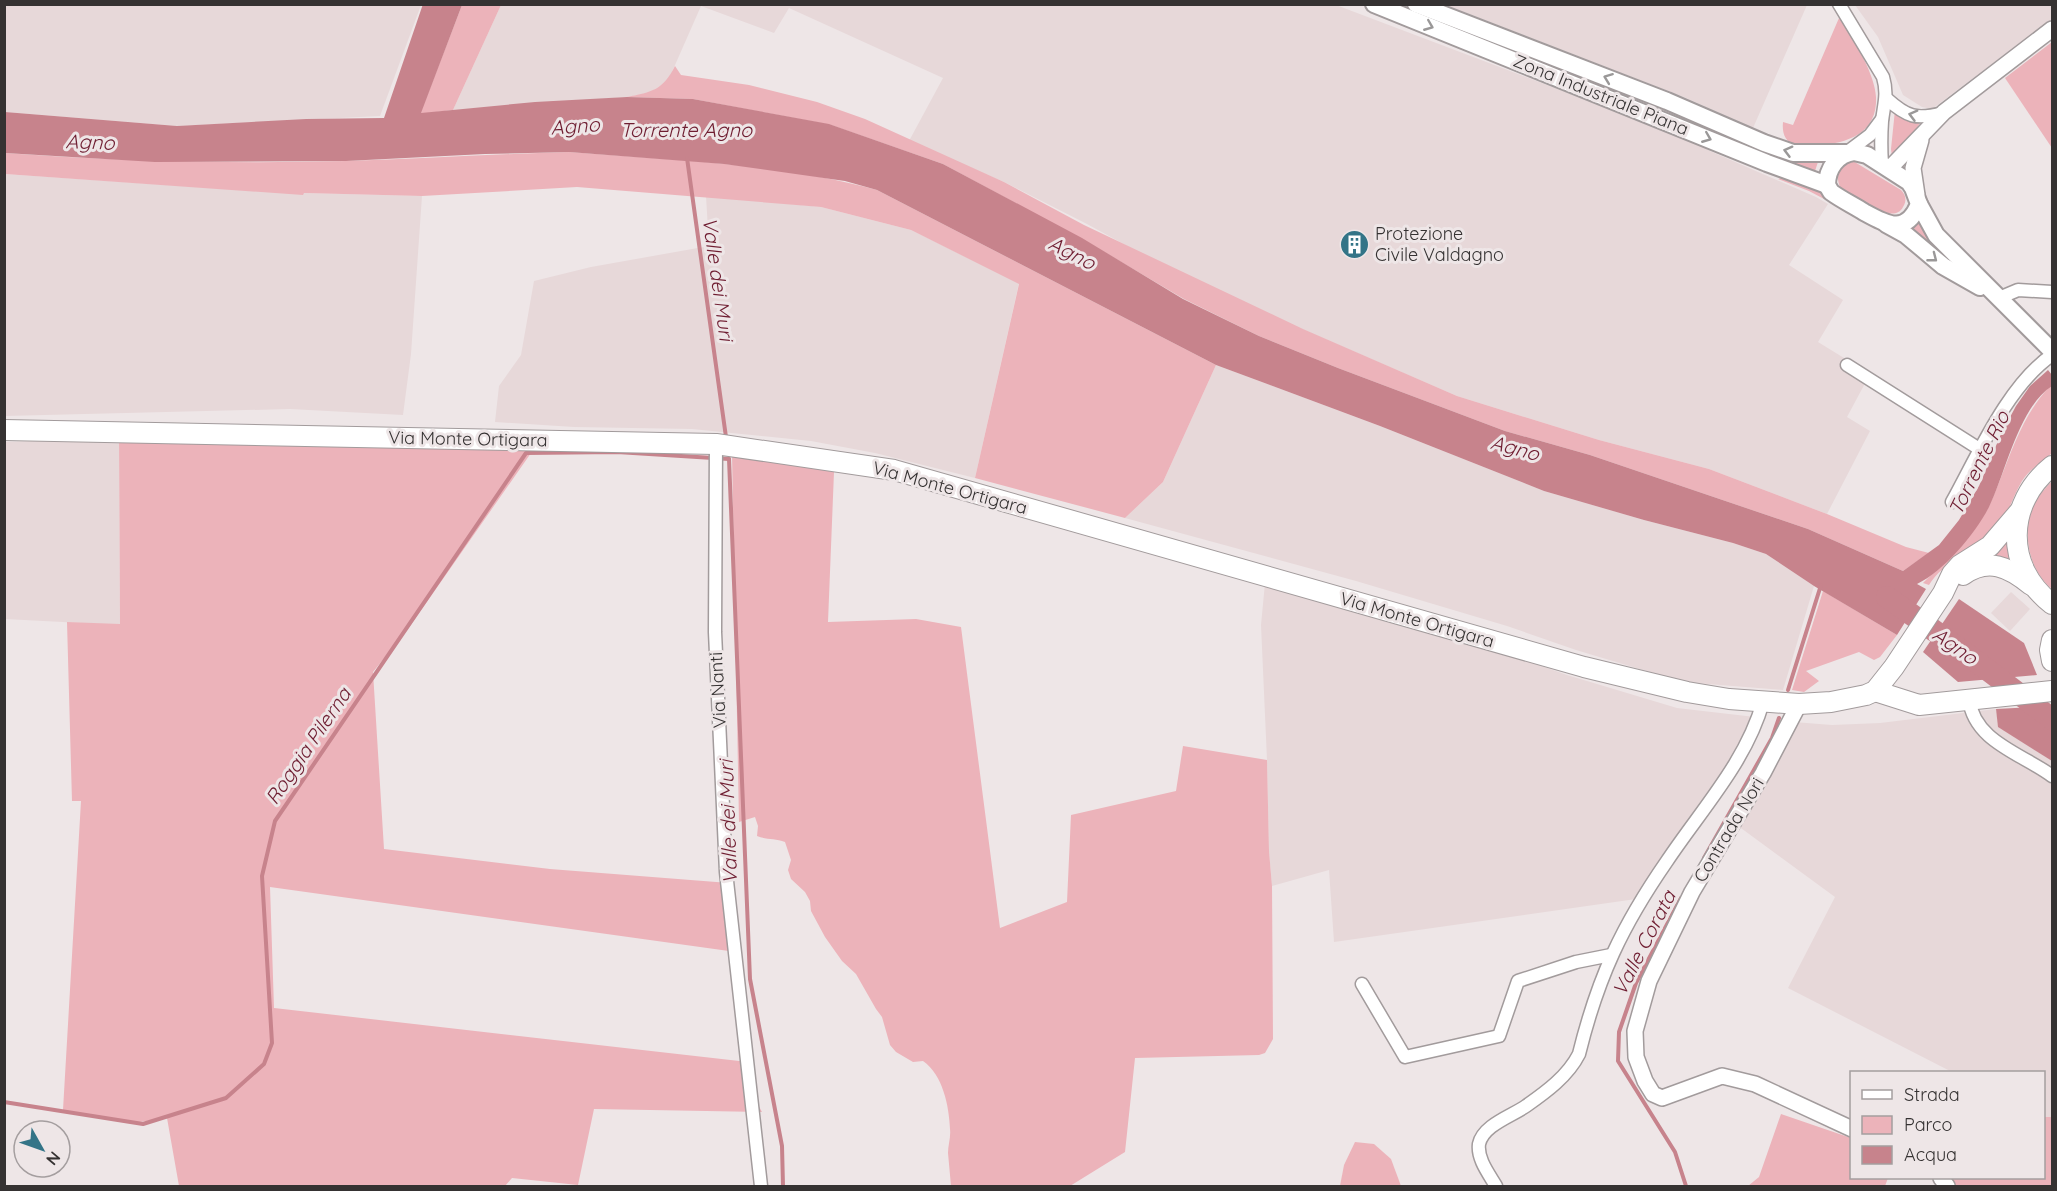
<svg xmlns="http://www.w3.org/2000/svg" width="2057" height="1191" viewBox="0 0 2057 1191" font-family="Quicksand,sans-serif">
<style>
.built{fill:#e7d8d9}
.green{fill:#ecb3ba}
.water{fill:#c7838c}
.lines{fill:none;stroke-linecap:round;stroke-linejoin:round}
.stream{stroke:#c7838c;stroke-width:4}
.river{stroke:#c7838c;stroke-width:22}
.minor-casing{stroke:#a29b9c;stroke-width:15}
.tertiary-casing{stroke:#a29b9c;stroke-width:18}
.secondary-casing{stroke:#a29b9c;stroke-width:20}
.primary-casing{stroke:#a29b9c;stroke-width:22}
.minor{stroke:#fff;stroke-width:12}
.tertiary{stroke:#fff;stroke-width:15}
.secondary{stroke:#fff;stroke-width:16}
.primary{stroke:#fff;stroke-width:20}
.oneway{stroke:#9a9898}
.labels{text-anchor:middle;stroke-width:6;stroke-linejoin:round;paint-order:stroke}
.street-label{font-size:18px;fill:#353232;stroke:#eee6e7}
.poi-label{font-size:18px;fill:#353232;stroke:#eee6e7;text-anchor:start}
.water-label{font-size:20px;font-style:italic;fill:#6f1d31;stroke:#eee6e7}
</style>
<rect width="100%" height="100%" fill="#eee6e7"/>
<!-- built -->
<g class="built">
<path d="M 4,5 L 421,5 L 380,116 L 177,126 L 5,112 Z"/>
<path d="M 501,5 L 1336,5 L 1690,139 L 1710,151 L 1816,197 L 1828,204 L 1789,265 L 1843,300 L 1818,342 L 1870,374 L 1847,417 L 1870,431 L 1827,514 L 1709,469 L 1599,440 L 1457,396 L 1195,283 L 1087,224 L 1004,182 L 909,141 L 943,78 L 789,8 L 774,33 L 701,6 L 668,81 L 649,93 L 627,97 L 453,110 Z"/>
<path d="M 1446,5 L 1807,5 L 1753,128 L 1686,98 Z"/>
<path d="M 1855,5 L 2052,5 L 2052,19 L 1932,109 L 1922,107 L 1903,95 L 1878,37 Z"/>
<path d="M 4,174 L 302,194 L 303,193 L 422,196 L 411,354 L 403,415 L 290,409 L 5,416 Z"/>
<path d="M 706,196 L 821,207 L 911,230 L 1019,283 L 975,478 L 875,453 L 811,441 L 692,429 L 574,427 L 495,422 L 499,386 L 521,355 L 534,281 L 591,267 L 709,246 Z"/>
<path d="M 1216,365 L 1380,426 L 1544,491 L 1644,520 L 1733,543 L 1766,554 L 1814,586 L 1783,690 L 1683,682 L 1576,650 L 1507,626 L 1356,581 L 1125,518 L 1163,482 Z"/>
<path d="M 119,438 L 120,625 L 5,619 L 5,442 Z"/>
<path d="M 1265,583 L 1499,651 L 1567,675 L 1677,708 L 1755,717 L 1720,779 L 1636,899 L 1334,942 L 1329,870 L 1272,886 L 1269,851 L 1267,760 L 1261,625 Z"/>
<path d="M 2011,592 L 2030,609 L 2010,631 L 1991,613 Z"/>
<path d="M 1996,709 L 1999,727 L 2052,761 L 2052,1117 L 2044,1117 L 2044,1072 L 1952,1072 L 1788,988 L 1835,897 L 1730,820 L 1777,734 L 1781,721 L 1832,725 L 1880,723 Z"/>
</g>
<!-- green -->
<g class="green">
<path d="M 462,5 L 501,5 L 453,110 L 420,114 Z"/>
<path d="M 1839,18 L 1843,21 C 1854,41 1875,74 1876,97 C 1878,133 1847,144 1817,145 C 1810,145 1800,147 1794,145 C 1784,141 1782,131 1783,122 L 1793,125 Z"/>
<path d="M 2052,42 L 2052,148 L 2005,78 Z"/>
<path d="M 675,66 L 681,75 L 749,85 L 817,102 L 865,119 L 1004,182 L 1084,225 L 1303,329 L 1457,396 L 1599,440 L 1709,469 L 1827,514 L 1906,547 L 1929,553 L 1903,571 L 1808,529 L 1590,455 L 1505,431 L 1338,368 L 1259,336 L 1184,299 L 1089,243 L 943,164 L 831,125 L 693,99 L 627,97 C 652,92 663,90 675,66 Z"/>
<path d="M 1895,110 L 1908,121 L 1920,123 L 1898,157 L 1892,157 L 1891,149 Z"/>
<path d="M 1718,130 L 1789,160 L 1818,162 L 1815,171 L 1768,158 L 1716,133 Z"/>
<path d="M 569,152 C 672,160 778,163 877,190 L 1216,365 L 1163,482 L 1125,518 L 975,478 L 1019,284 L 911,230 L 821,207 L 577,187 L 422,196 L 304,193 L 303,195 L 5,174 L 4,153 C 118,161 232,164 346,161 C 421,159 495,154 569,152 Z"/>
<path d="M 1853,161 L 1901,190 C 1906,195 1907,201 1903,207 C 1893,227 1854,196 1841,189 C 1836,179 1837,172 1844,163 Z"/>
<path d="M 1788,176 L 1818,188 L 1826,200 L 1809,191 L 1778,179 Z"/>
<path d="M 1920,220 L 1959,267 L 1910,231 Z"/>
<path d="M 2050,386 L 2052,386 L 2052,453 C 2042,463 2030,468 2022,481 C 2011,499 2007,522 1990,536 C 1970,554 1944,561 1929,585 L 1923,583 C 1946,559 1970,539 1987,510 C 1992,500 1996,490 2000,480 C 2014,445 2024,414 2050,386 Z"/>
<path d="M 119,438 L 531,443 L 531,453 L 410,626 L 373,672 L 384,849 L 550,869 L 729,883 L 736,952 L 270,887 L 274,1008 L 748,1062 L 751,1092 L 762,1112 L 594,1109 L 578,1185 L 512,1178 L 505,1186 L 179,1186 L 167,1118 L 133,1123 L 63,1110 L 81,801 L 72,801 L 67,622 L 120,624 Z"/>
<path d="M 732,454 L 834,472 L 828,622 L 916,619 L 961,627 L 1000,928 L 1067,902 L 1071,815 L 1176,791 L 1183,746 L 1267,760 L 1269,851 L 1272,886 L 1273,1039 L 1265,1053 L 1259,1055 L 1135,1058 L 1125,1152 L 1070,1186 L 951,1186 C 950,1175 949,1164 948,1153 C 948,1145 951,1137 950,1129 C 949,1106 943,1075 923,1061 L 913,1062 L 896,1052 L 890,1045 L 882,1017 L 876,1009 L 856,974 L 842,961 L 825,937 L 811,911 L 810,901 L 805,892 L 791,879 L 788,870 L 791,860 L 785,842 C 775,838 766,840 757,836 L 758,826 L 755,817 L 739,822 Z"/>
<path d="M 2052,481 L 2052,589 C 2026,568 2019,523 2040,495 C 2043,490 2048,486 2052,481 Z"/>
<path d="M 2007,540 L 2011,563 L 1984,560 Z"/>
<path d="M 1823,591 L 1897,635 L 1880,657 L 1874,660 L 1859,652 L 1806,671 L 1819,681 L 1804,692 L 1792,690 Z"/>
<path d="M 1781,1114 L 1851,1138 L 1852,1178 L 1888,1178 L 1885,1186 L 1748,1186 L 1759,1177 Z"/>
<path d="M 2044,1117 L 2052,1117 L 2052,1186 L 1946,1186 L 1948,1178 L 2044,1178 Z"/>
<path d="M 1355,1142 L 1374,1144 L 1391,1159 L 1401,1186 L 1340,1186 L 1344,1165 Z"/>
</g>
<!-- water -->
<g class="water">
<path d="M 423,4 L 462,5 L 421,113 L 535,102 L 627,97 L 693,99 L 829,124 L 943,164 L 1082,238 L 1183,299 L 1259,336 L 1338,368 L 1505,431 L 1590,455 L 1808,529 L 1903,571 L 1939,545 L 1959,520 L 1979,486 L 2001,434 L 2016,406 L 2030,386 L 2048,370 L 2052,375 L 2052,386 C 2019,407 2006,472 1989,507 C 1975,534 1944,571 1917,584 L 1926,589 L 1897,635 L 1814,586 L 1766,554 L 1733,543 L 1644,520 L 1544,491 L 1380,426 L 1216,365 L 877,190 L 845,181 L 724,164 L 569,152 L 485,154 L 346,161 L 155,162 L 5,153 L 5,112 L 177,126 L 306,119 L 384,118 Z"/>
<path d="M 1959,599 L 2024,643 L 2037,675 L 1958,682 L 1923,652 Z"/>
<path d="M 2052,706 L 2052,761 L 1998,727 L 1996,709 Z"/>
</g>
<g class="lines">
<!-- stream -->
<g class="stream">
<path d="M 687,158 L 726,437"/>
<path d="M 729,459 L 750,979 L 782,1146 L 783,1186"/>
<path d="M 1788,690 L 1821,585"/>
<path d="M 1704,858 L 1772,738 L 1779,718"/>
<path d="M 1681,898 L 1636,983 L 1619,1032 L 1618,1061 L 1675,1152 L 1686,1186"/>
<path d="M 4,1102 L 143,1124 L 226,1098 L 264,1064 L 272,1043 L 262,876 L 275,821 L 526,453 L 617,452 L 729,459"/>
</g>
<!-- river -->
<path class="river" d="M 1887,597 L 1964,652 L 2052,719"/>
<defs>
<g id="minor">
<path d="M 1839,4 L 1883,77 C 1888,94 1884,104 1882,121 C 1881,135 1881,150 1882,165"/>
<path d="M 1887,99 C 1907,117 1916,120 1943,113"/>
<path d="M 1846,153 L 1870,135 L 1882,119"/>
<path d="M 1999,298 L 2018,290 L 2052,292"/>
<path d="M 1847,365 L 1981,450"/>
<path d="M 716,444 L 715,632 L 726,872 L 761,1186"/>
<path d="M 1952,502 C 1978,455 2008,385 2052,355"/>
<path d="M 1969,699 C 1974,742 2023,754 2052,776"/>
<path d="M 1362,984 L 1405,1057 L 1499,1036 L 1518,981 L 1576,962 L 1611,955"/>
<path d="M 1496,1186 C 1489,1174 1477,1159 1479,1144 C 1483,1125 1512,1116 1526,1106 C 1546,1092 1568,1076 1579,1054 C 1598,977 1622,926 1667,861 C 1701,810 1746,762 1763,702"/>
</g>
<g id="tertiary">
<path d="M 1889,169 L 1944,112 L 2052,29"/>
<path d="M 1917,195 L 1913,168 L 1921,140"/>
<path d="M 1799,704 L 1763,773 L 1692,892 L 1649,981 L 1635,1031 L 1636,1057 L 1645,1081 L 1653,1094 L 1662,1098 L 1722,1076 L 1755,1084 L 1852,1129"/>
<path d="M 1941,1178 L 1947,1186"/>
</g>
<g id="secondary">
<path d="M 1374,4 L 1767,163 L 1827,185"/>
<path d="M 1416,4 L 1667,101 L 1764,143 L 1793,153 L 1846,153"/>
<path d="M 1854,152 L 1867,155 L 1909,182 L 1913,188 L 1919,204 C 1906,236 1886,224 1864,212 C 1853,205 1842,200 1831,192 L 1827,185 C 1827,169 1837,154 1854,152 Z"/>
<path d="M 1919,204 L 1936,235 L 2052,351"/>
<path d="M 1886,224 L 1906,235 L 1943,266 L 1980,287"/>
</g>
<g id="primary">
<path d="M 4,430 L 716,444 L 894,470 L 1584,667 L 1687,692 L 1729,699 L 1799,704 L 1831,702 L 1866,695 L 1875,691 L 1894,667 L 1943,593 L 1952,574 L 1960,565 L 1990,546 L 2020,511"/>
<path d="M 2052,466 C 2006,503 2004,567 2052,604"/>
<path d="M 1963,575 C 1988,557 2009,567 2031,585"/>
<path d="M 2052,640 L 2050,650 L 2052,661"/>
<path d="M 1875,691 L 1919,705 L 2052,691"/>
</g>
</defs>
<!-- minor casing -->
<use href="#minor" class="minor-casing"/>
<!-- tertiary casing -->
<use href="#tertiary" class="tertiary-casing"/>
<!-- secondary casing -->
<use href="#secondary" class="secondary-casing"/>
<!-- primary casing -->
<use href="#primary" class="primary-casing"/>
<!-- minor -->
<use href="#minor" class="minor"/>
<!-- tertiary -->
<use href="#tertiary" class="tertiary"/>
<!-- secondary -->
<use href="#secondary" class="secondary"/>
<!-- primary -->
<use href="#primary" class="primary"/>
</g>
<!-- one-way arrows -->
<defs><path id="oneway-chevron" d="M-2-3.5L2.5 0L-2 3.5" fill="none" stroke-width="1.6" stroke-linecap="round" stroke-linejoin="round" transform="scale(1.5)"/></defs>
<g class="oneway">
<use href="#oneway-chevron" transform="translate(1429 26) rotate(22)"/>
<use href="#oneway-chevron" transform="translate(1608 78) rotate(-159)"/>
<use href="#oneway-chevron" transform="translate(1913 115) rotate(-165)"/>
<use href="#oneway-chevron" transform="translate(1707 138) rotate(22)"/>
<use href="#oneway-chevron" transform="translate(1788 151) rotate(-165)"/>
<use href="#oneway-chevron" transform="translate(1933 258) rotate(38)"/>
</g>
<!-- icons -->
<defs>
<symbol id="building-disc" viewBox="-11 -11 22 22"><circle r="9.5" fill="#337487" stroke="#eee6e7"/><path d="M-4-6H4V6H1V3H-1V6H-4ZM-2.5-4.3h1.7v1.8h-1.7ZM.8-4.3h1.7v1.8H.8ZM-2.5-1h1.7V.8h-1.7ZM.8-1h1.7V.8H.8Z" fill="#fff"/></symbol>
</defs>
<g fill-rule="evenodd">
<use href="#building-disc" x="1338" y="228" width="33" height="33"/>
</g>
<g class="labels">
<!-- street labels -->
<g class="street-label">
<text transform="translate(1601 95) rotate(22)" y="6">Zona Industriale Piana</text>
<text transform="translate(468 439) rotate(1)" y="6">Via Monte Ortigara</text>
<text transform="translate(950 488) rotate(15)" y="6">Via Monte Ortigara</text>
<text transform="translate(1417 620) rotate(16)" y="6">Via Monte Ortigara</text>
<text transform="translate(718 690) rotate(-93)" y="6">Via Nanti</text>
<text transform="translate(1729 830) rotate(-59)" y="6">Contrada Nori</text>
</g>
<!-- poi labels -->
<g class="poi-label">
<text x="1375" y="240">Protezione<tspan x="1375" dy="21">Civile Valdagno</tspan></text>
</g>
<!-- water labels -->
<g class="water-label">
<text transform="translate(575 126) rotate(-4)" y="7">Agno</text>
<text x="686" y="137">Torrente Agno</text>
<text transform="translate(90 142) rotate(2)" y="7">Agno</text>
<text transform="translate(1072 253) rotate(27)" y="7">Agno</text>
<text transform="translate(718 279) rotate(82)" y="7">Valle dei Muri</text>
<text transform="translate(1515 448) rotate(15)" y="7">Agno</text>
<text transform="translate(1979 463) rotate(-64)" y="7">Torrente Rio</text>
<text transform="translate(1955 646) rotate(35)" y="7">Agno</text>
<text transform="translate(308 746) rotate(-56)" y="7">Roggia Pilerna</text>
<text transform="translate(728 822) rotate(-92)" y="7">Valle dei Muri</text>
<text transform="translate(1644 943) rotate(-63)" y="7">Valle Corata</text>
</g>
</g>
<!-- border -->
<rect width="2057" height="1191" fill="none" stroke="#353232" stroke-width="12"/>
<!-- legend -->
<rect x="1850" y="1071" width="195" height="108" fill="#eee6e7" stroke="#a49e9f" stroke-width="1.5"/>
<rect x="1862" y="1090" width="30" height="9" fill="#ffffff" stroke="#a49e9f" stroke-width="1.5"/>
<text x="1904" y="1101" font-size="18" fill="#353232">Strada</text>
<rect x="1862" y="1116" width="30" height="18" fill="#ecb3ba" stroke="#a49e9f" stroke-width="1.5"/>
<text x="1904" y="1131" font-size="18" fill="#353232">Parco</text>
<rect x="1862" y="1146" width="30" height="18" fill="#c7838c" stroke="#a49e9f" stroke-width="1.5"/>
<text x="1904" y="1161" font-size="18" fill="#353232">Acqua</text>
<!-- north arrow -->
<g transform="translate(42 1149) rotate(130)"><circle r="28" fill="#eee6e7" stroke="#a49e9f" stroke-width="1.5"/>
<path d="M0-4.5L10 22L0 15L-10 22Z" fill="#337487"/>
<text y="-9" font-size="16" font-weight="bold" text-anchor="middle" fill="#353232">N</text>
</g>
</svg>
